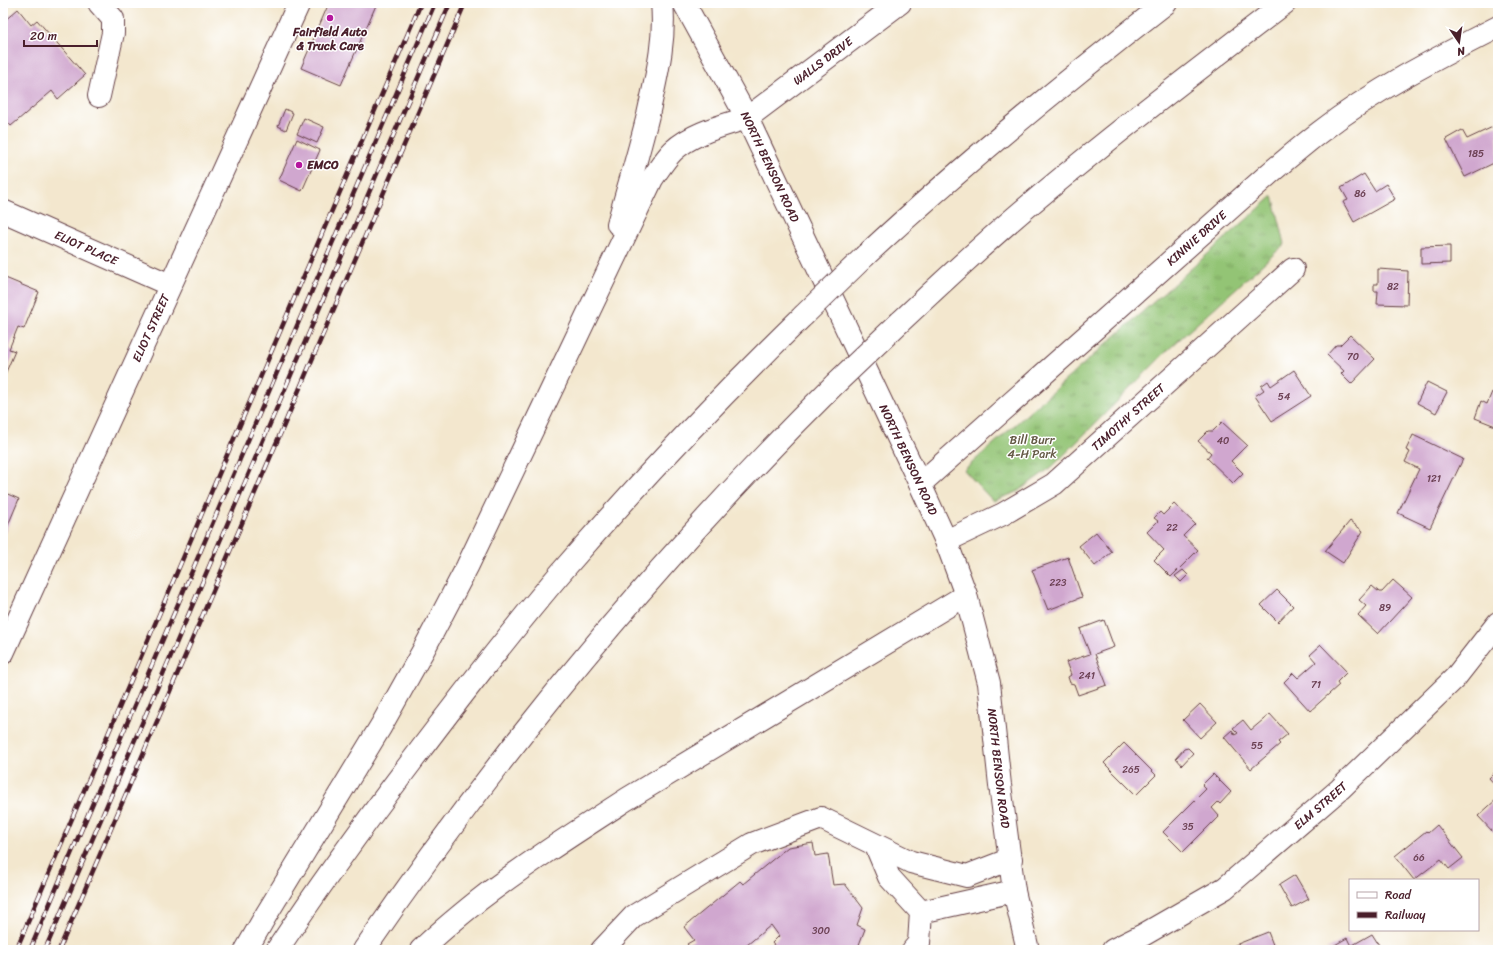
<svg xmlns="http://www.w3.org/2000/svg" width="1501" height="953" viewBox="0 0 1501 953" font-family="Sriracha,sans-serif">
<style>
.grass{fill:url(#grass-tufts);stroke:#6e7250}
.building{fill:#d0a7cf}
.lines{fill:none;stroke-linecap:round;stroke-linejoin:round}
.minor-casing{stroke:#633d43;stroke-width:24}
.major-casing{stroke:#633d43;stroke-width:24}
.highway-casing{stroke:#633d43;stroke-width:24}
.minor{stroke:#fff;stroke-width:22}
.major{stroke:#fff;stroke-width:22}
.highway{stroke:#fff;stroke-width:22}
.rail-casing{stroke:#4a1f2b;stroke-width:4.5}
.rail{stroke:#fff;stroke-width:3;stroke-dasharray:9;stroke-linecap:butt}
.highway-bridge-casing{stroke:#633d43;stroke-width:24;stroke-linecap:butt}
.highway-bridge{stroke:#fff;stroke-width:22}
.poi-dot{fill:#b5179e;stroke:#fff;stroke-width:1.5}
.labels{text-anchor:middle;stroke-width:3;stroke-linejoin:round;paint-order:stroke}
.number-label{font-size:10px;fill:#6c4154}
.poi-label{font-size:12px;font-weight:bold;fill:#4a1f2b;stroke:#fff}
.street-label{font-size:12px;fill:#4a1f2b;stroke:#fff}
.park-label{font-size:12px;fill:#645945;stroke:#fff}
</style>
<defs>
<pattern id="grass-tufts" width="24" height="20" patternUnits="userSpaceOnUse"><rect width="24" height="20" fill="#93c475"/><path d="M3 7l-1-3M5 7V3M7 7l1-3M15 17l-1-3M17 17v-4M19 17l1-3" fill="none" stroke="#7a9f60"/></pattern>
</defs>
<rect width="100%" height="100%" fill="#fff"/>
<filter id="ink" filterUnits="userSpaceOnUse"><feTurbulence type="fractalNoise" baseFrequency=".025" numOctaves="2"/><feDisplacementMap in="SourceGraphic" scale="8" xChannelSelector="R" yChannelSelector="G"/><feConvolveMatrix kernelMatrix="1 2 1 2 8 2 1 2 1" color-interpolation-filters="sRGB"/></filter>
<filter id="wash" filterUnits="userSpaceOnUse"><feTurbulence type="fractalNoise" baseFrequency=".012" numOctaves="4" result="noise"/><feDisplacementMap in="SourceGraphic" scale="16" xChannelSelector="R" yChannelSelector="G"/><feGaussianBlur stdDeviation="0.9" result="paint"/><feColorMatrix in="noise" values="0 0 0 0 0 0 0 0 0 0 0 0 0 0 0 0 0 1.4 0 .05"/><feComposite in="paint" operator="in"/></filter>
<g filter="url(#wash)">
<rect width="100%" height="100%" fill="#f3e7ce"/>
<!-- grass -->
<path class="grass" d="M 1273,196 L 1285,244 L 1169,349 L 1053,466 L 1017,492 L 993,501 L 964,470 Z"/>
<g id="blocks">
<!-- building -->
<g class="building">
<path d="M 329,3 L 377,3 L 341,85 L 301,68 Z"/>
<path d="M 18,9 L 31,25 L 37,20 L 85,75 L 58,99 L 52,91 L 11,126 L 3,117 L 3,22 Z"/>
<path d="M 285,109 L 293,113 L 286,130 L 278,126 Z"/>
<path d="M 304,118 L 324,127 L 317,143 L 297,134 Z"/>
<path d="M 1497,125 L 1498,161 L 1465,177 L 1446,139 L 1462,130 L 1467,139 Z"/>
<path d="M 297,139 L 320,150 L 302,191 L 279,180 Z"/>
<path d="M 1364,174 L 1375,191 L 1386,184 L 1395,199 L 1354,222 L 1343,202 L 1348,200 L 1341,188 Z"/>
<path d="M 1450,246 L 1450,263 L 1421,264 L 1421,247 Z"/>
<path d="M 1378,269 L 1408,271 L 1407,305 L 1377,304 L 1378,291 L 1374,291 L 1374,284 L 1378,284 Z"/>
<path d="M 3,277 L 39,292 L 24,329 L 18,327 L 9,349 L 15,351 L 3,379 Z"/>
<path d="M 1350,335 L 1375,359 L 1351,384 L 1341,374 L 1344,371 L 1327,355 L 1336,345 L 1340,345 Z"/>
<path d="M 1294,370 L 1311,396 L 1272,421 L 1255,396 L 1264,390 L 1261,386 L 1268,381 L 1271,386 Z"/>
<path d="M 1427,382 L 1447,392 L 1436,413 L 1417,403 Z"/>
<path d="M 1492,392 L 1498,394 L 1498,427 L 1475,418 L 1481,401 L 1487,404 Z"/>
<path d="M 1222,422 L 1247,445 L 1231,461 L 1243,473 L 1233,483 L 1207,458 L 1211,453 L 1198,441 L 1208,431 L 1213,431 Z"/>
<path d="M 1413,435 L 1463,459 L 1430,528 L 1398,513 L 1419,469 L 1405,462 L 1410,452 L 1406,450 Z"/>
<path d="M 3,492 L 19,499 L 3,537 Z"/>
<path d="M 1174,504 L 1195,524 L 1183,536 L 1198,550 L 1171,577 L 1154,560 L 1164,550 L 1147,532 L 1158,521 L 1154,518 L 1160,512 L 1163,515 Z"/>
<path d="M 1350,521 L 1363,531 L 1343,563 L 1325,551 Z"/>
<path d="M 1096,532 L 1112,552 L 1095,566 L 1079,546 Z"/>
<path d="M 1068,557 L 1082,597 L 1048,610 L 1032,570 Z"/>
<path d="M 1183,570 L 1188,575 L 1181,582 L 1175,576 Z"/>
<path d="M 1393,580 L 1412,597 L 1378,634 L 1358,615 L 1366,606 L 1359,600 L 1372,586 L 1379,592 L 1382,592 Z"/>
<path d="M 1277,590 L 1293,606 L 1278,622 L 1261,605 Z"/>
<path d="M 1104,620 L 1114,647 L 1095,654 L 1107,685 L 1078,695 L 1074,684 L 1070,683 L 1068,677 L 1071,675 L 1066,662 L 1090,654 L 1080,629 Z"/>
<path d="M 1321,645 L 1347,672 L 1337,682 L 1339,685 L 1310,711 L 1284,682 L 1293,673 L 1298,678 L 1316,662 L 1310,655 Z"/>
<path d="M 1200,704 L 1217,722 L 1200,738 L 1183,720 Z"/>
<path d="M 1270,714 L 1288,734 L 1278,742 L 1280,744 L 1251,769 L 1224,737 L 1232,730 L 1235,735 L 1238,733 L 1233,728 L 1243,720 L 1251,730 Z"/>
<path d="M 1124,743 L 1156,775 L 1136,795 L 1104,763 Z"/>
<path d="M 1188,748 L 1193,753 L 1182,765 L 1176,758 L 1184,749 Z"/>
<path d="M 1498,769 L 1498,788 L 1489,778 Z"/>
<path d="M 1213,774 L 1231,792 L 1220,804 L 1218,802 L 1212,808 L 1219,816 L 1183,852 L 1163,832 L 1206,789 L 1202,785 Z"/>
<path d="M 1498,798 L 1498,828 L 1493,832 L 1478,816 Z"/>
<path d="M 1437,825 L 1463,858 L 1449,869 L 1441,859 L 1414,880 L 1395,856 L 1426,831 L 1428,833 Z"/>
<path d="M 813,843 L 815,856 L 828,854 L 833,885 L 845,884 L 863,908 L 857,925 L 865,929 L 857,950 L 778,950 L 772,943 L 779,936 L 771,925 L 741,950 L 692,950 L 687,944 L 694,940 L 684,927 L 740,881 L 743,884 L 788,847 Z"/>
<path d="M 1295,875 L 1309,899 L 1292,908 L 1279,885 Z"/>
<path d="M 1268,932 L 1275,950 L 1231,950 L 1230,947 Z"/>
<path d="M 1372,934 L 1382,950 L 1326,950 L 1347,938 L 1351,946 Z"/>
</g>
</g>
</g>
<g filter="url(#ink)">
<use href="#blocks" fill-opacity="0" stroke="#633d43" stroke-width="1"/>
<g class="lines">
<defs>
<g id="minor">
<path d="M 99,96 L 113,33 L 113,19 L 99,3"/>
<path id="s1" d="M 747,118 L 900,3"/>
<path id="s2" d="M 3,211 L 170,285"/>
<path id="s3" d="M 920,484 L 1270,173 C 1287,159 1303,145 1320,132 C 1374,90 1437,58 1498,27"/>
<path id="s4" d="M 946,541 L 1003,514 L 1054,484 L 1293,269"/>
<path id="s5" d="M 3,653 L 299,3"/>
<path d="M 876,846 L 889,877 L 921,912 L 919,943 L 913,950"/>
<path d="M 921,912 L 1014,891"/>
<path d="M 602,950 L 634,916 L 752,844 L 821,818 L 911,862 L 967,876 L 1011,859"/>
<path id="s6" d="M 1113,950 L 1143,935 L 1225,888 L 1340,789 L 1455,678 L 1498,623"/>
</g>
<g id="major">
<path id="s7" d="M 684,3 L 747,118 L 920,484 L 946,541 L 966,595 L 989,683 L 1000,785 L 1014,891 L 1028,950"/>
</g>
<g id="highway">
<path d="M 618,224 C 628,188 639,152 648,115 C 656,78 666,41 662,3"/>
<path d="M 866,255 C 962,166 1063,83 1166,3"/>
<path d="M 900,322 C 944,281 987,240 1033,202 C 1115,133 1200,68 1285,3"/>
<path d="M 246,950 L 266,915 L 381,726 L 424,649 L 467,567 L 652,179 C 659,169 665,159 673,151 C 692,133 722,126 747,118"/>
<path d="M 277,950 C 320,885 365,823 412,761 C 461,696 511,631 564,569 C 640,481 720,397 803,316"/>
<path d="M 364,950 C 503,747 660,557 835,384"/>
<path d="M 421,950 C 439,932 459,916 479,900 C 526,864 576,832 627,799 L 966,595"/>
</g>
</defs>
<!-- minor casing -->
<use href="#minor" class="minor-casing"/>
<!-- major casing -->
<use href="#major" class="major-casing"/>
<!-- highway casing -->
<use href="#highway" class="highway-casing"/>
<!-- minor -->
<use href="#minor" class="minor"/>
<!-- major -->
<use href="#major" class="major"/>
<!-- highway -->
<use href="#highway" class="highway"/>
<defs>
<g id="rail">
<path d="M 16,950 L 218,476 L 421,3"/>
<path d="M 30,950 L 435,3"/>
<path d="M 45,950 L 450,3"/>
<path d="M 59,950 L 465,3"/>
</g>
</defs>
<!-- rail casing -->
<use href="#rail" class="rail-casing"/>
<!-- rail -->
<use href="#rail" class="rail"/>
<defs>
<g id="highway-bridge">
<path d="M 803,316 L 866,255"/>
<path d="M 835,384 L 900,322"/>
</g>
</defs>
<!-- highway-bridge casing -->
<use href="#highway-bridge" class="highway-bridge-casing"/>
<!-- highway-bridge -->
<use href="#highway-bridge" class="highway-bridge"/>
</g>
</g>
<!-- markers -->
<g class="poi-dot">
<circle cx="330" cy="18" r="4"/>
<circle cx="299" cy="165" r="4"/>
</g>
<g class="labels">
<!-- number labels -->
<g class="number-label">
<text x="1476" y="157">185</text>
<text x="1360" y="197">86</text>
<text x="1393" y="290">82</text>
<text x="1353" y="360">70</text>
<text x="1284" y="400">54</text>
<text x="1223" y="444">40</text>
<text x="1434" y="482">121</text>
<text x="1172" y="531">22</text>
<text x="1058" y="586">223</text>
<text x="1385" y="611">89</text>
<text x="1087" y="679">241</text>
<text x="1316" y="688">71</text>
<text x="1257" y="749">55</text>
<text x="1131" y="773">265</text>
<text x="1188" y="830">35</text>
<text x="1419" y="861">66</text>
<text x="821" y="934">300</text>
</g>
<!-- poi labels -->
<g class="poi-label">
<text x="330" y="36">Fairfield Auto<tspan x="330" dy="14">&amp; Truck Care</tspan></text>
<text x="307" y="169" text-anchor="start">EMCO</text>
</g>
<!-- street labels -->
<g class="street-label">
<text dy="4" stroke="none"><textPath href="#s1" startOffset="95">WALLS DRIVE</textPath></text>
<text dy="4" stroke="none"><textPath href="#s7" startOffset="185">NORTH BENSON ROAD</textPath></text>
<text dy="4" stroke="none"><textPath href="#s3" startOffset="370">KINNIE DRIVE</textPath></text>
<text dy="4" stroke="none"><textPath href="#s2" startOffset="91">ELIOT PLACE</textPath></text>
<text dy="4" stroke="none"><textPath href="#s5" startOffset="357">ELIOT STREET</textPath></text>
<text dy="4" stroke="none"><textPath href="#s4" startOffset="222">TIMOTHY STREET</textPath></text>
<text dy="4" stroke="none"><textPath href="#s7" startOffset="509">NORTH BENSON ROAD</textPath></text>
<text dy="4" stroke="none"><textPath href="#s7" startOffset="833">NORTH BENSON ROAD</textPath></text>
<text dy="4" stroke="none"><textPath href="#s6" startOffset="254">ELM STREET</textPath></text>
</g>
<!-- park labels -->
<g class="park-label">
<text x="1032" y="444">Bill Burr<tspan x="1032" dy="14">4-H Park</tspan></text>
</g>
</g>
<!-- margin -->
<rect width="1501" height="953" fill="none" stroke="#fff" stroke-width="16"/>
<!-- legend -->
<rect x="1349" y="879" width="130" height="52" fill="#ffffff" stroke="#b7a5aa"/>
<rect x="1357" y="892" width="20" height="6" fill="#ffffff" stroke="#b7a5aa"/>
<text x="1385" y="899" font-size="12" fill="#4a1f2b">Road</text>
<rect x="1357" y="912" width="20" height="6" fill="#4a1f2b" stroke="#b7a5aa"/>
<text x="1385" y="919" font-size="12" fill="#4a1f2b">Railway</text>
<!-- north arrow -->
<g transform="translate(1459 42) rotate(167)" stroke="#ffffff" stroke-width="3" paint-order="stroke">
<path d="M0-3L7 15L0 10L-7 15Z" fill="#4a1f2b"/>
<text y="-6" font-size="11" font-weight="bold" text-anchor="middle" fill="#4a1f2b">N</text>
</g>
<!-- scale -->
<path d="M24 40v6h73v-6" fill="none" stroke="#4a1f2b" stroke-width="2"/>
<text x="30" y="40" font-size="12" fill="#4a1f2b" stroke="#ffffff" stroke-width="3" paint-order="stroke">20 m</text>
</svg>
